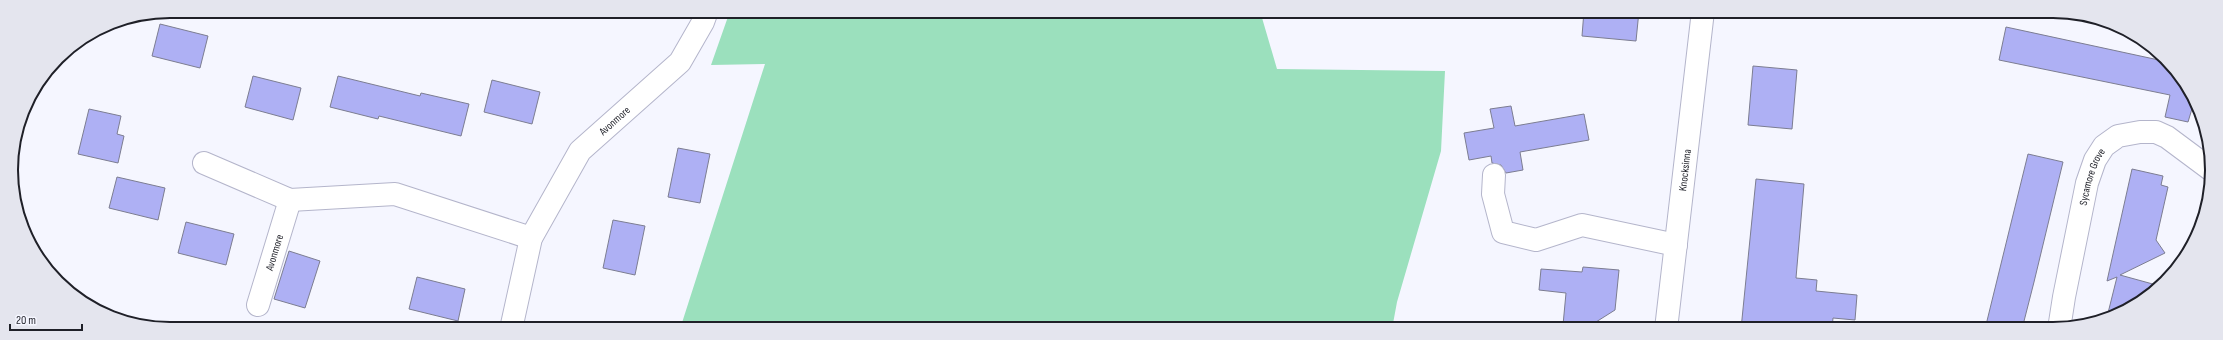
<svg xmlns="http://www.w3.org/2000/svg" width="2223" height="340" viewBox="0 0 2223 340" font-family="'Sofia Sans Condensed',sans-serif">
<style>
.green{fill:#9be0bd}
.building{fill:#aeb0f4;stroke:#7c7d91}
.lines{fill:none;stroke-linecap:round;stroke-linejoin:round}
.minor-casing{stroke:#b4b5cb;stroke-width:24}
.minor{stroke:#fff;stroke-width:22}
.labels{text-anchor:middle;stroke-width:3.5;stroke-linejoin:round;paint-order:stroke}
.street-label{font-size:11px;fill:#1f2028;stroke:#f5f6ff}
.rim{fill:none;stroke:#1f2028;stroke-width:2}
</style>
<rect width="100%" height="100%" fill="#f5f6ff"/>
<!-- green -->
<path class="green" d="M 730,11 L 1260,11 L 1277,69 L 1445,71 L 1441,151 L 1397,302 L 1392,329 L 680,329 L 765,64 L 711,65 Z"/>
<!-- building -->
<g class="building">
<path d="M 1584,11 L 1639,11 L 1636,41 L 1582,36 Z"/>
<path d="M 160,24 L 208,36 L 200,68 L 152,56 Z"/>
<path d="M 2006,27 L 2168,62 L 2173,65 L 2194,102 L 2188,122 L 2165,117 L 2170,95 L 1999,60 Z"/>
<path d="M 1753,66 L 1797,70 L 1792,129 L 1748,125 Z"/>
<path d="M 253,76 L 301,88 L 293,120 L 245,107 Z"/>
<path d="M 338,76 L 420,96 L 421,93 L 469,104 L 461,136 L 379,116 L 378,119 L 330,107 Z"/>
<path d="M 492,80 L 540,92 L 532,124 L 484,112 Z"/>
<path d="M 1511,106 L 1515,126 L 1584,114 L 1589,140 L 1520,152 L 1523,170 L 1506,173 L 1501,165 L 1492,163 L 1491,156 L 1469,160 L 1464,133 L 1494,128 L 1490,109 Z"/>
<path d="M 89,109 L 121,116 L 117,134 L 124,136 L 118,163 L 78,154 Z"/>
<path d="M 678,148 L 710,154 L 700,203 L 668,197 Z"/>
<path d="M 2028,154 L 2063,162 L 2034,282 L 2022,329 L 1985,329 Z"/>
<path d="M 2132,169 L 2163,176 L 2161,185 L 2168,187 L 2156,240 L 2165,253 L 2120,275 L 2160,286 L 2123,313 L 2107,317 L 2117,277 L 2107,281 Z"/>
<path d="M 117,177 L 165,188 L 158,220 L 109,208 Z"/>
<path d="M 1756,179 L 1804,184 L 1796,278 L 1817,280 L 1816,291 L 1857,295 L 1855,320 L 1833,318 L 1832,329 L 1741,329 Z"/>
<path d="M 613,220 L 645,226 L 635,275 L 603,268 Z"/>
<path d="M 186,222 L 234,234 L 226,265 L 178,253 Z"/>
<path d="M 289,251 L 320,261 L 305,308 L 274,299 Z"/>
<path d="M 1583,267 L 1619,270 L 1615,310 L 1588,327 L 1563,325 L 1566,293 L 1539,290 L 1541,269 L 1582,272 Z"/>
<path d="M 417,277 L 465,289 L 458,321 L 409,309 Z"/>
</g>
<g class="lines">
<defs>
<g id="minor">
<path d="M 204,163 L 290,200 L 395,194 L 531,238"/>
<path d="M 1494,175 L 1493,194 L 1503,232 L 1536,240 L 1582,225 L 1676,245"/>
<path id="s1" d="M 258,305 L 290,200"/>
<path id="s2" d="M 511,329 L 531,238 L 580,151 L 680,62 L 703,22 L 707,11"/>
<path id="s3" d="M 1666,329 L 1703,11"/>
<path id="s4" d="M 2059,329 L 2064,297 L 2087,183 L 2095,160 L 2104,146 L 2118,136 L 2140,132 L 2156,132 L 2167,137 L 2210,169"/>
</g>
</defs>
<!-- minor casing -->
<use href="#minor" class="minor-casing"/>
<!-- minor -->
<use href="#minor" class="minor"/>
</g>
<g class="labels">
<!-- street labels -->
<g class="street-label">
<text dy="4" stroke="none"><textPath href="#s2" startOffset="239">Avonmore</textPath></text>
<text dy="4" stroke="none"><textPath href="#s3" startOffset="160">Knocksinna</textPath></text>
<text dy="4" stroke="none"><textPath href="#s4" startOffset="156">Sycamore Grove</textPath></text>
<text dy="4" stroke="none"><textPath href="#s1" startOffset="55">Avonmore</textPath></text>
</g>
</g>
<!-- crop -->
<path d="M0 0H2223V340H0ZM170 18H2053A152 152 0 0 1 2205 170V170A152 152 0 0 1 2053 322H170A152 152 0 0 1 18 170V170A152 152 0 0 1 170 18Z" fill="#e4e5ee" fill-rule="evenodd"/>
<path class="rim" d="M170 18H2053A152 152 0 0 1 2205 170V170A152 152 0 0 1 2053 322H170A152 152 0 0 1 18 170V170A152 152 0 0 1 170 18Z"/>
<!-- scale -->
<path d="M10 324v6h72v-6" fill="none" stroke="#1f2028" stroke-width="2"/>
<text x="16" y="324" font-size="12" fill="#1f2028" stroke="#f5f6ff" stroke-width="3" paint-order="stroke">20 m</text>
</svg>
